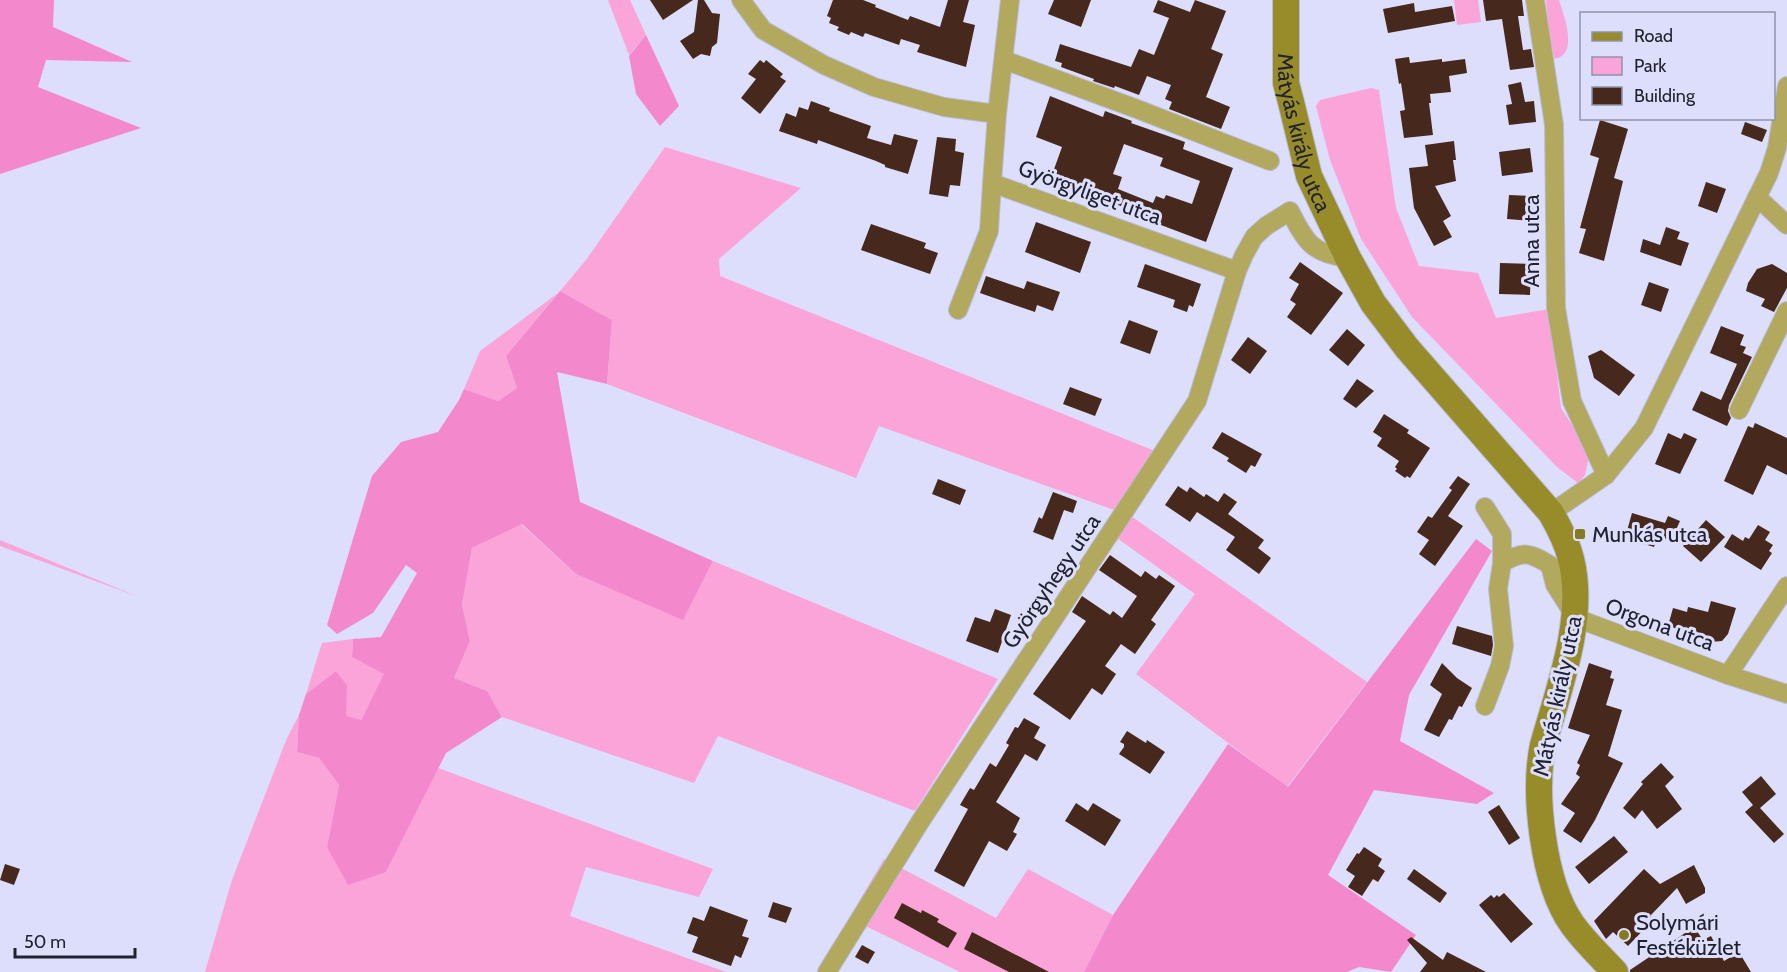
<svg xmlns="http://www.w3.org/2000/svg" width="1787" height="972" viewBox="0 0 1787 972" font-family="Cabin,sans-serif">
<style>
.green{fill:#fba4da}
.forest{fill:#f488cd}
.building{fill:#47281c;fill-rule:evenodd}
.lines{fill:none;stroke-linecap:round;stroke-linejoin:round}
.street-casing{stroke:#babcd6;stroke-width:20}
.secondary-casing{stroke:#babcd6;stroke-width:28}
.street{stroke:#b2a95e;stroke-width:18}
.secondary{stroke:#978c29;stroke-width:26}
.poi-dot{fill:#857b21;stroke:#dcdefb;stroke-width:2}
.labels{text-anchor:middle;stroke-width:6;stroke-linejoin:round;paint-order:stroke}
.street-label{font-size:22px;fill:#21222f;stroke:#dcdefb}
.poi-label{font-size:22px;fill:#21222f;stroke:#dcdefb;text-anchor:start}
</style>
<rect width="100%" height="100%" fill="#dcdefb"/>
<!-- green -->
<g class="green">
<path d="M 608,0 L 630,0 L 646,35 L 629,55 Z"/>
<path d="M 1454,0 L 1478,0 L 1481,22 L 1457,25 Z"/>
<path d="M 1546,0 L 1559,0 C 1564,16 1579,54 1555,59 L 1550,45 Z"/>
<path d="M 1371,88 L 1379,90 L 1396,208 L 1419,266 L 1478,273 L 1496,318 L 1549,309 L 1561,408 L 1580,437 L 1589,456 L 1585,475 L 1578,483 L 1557,467 L 1412,317 L 1361,239 L 1330,160 L 1316,106 L 1320,100 Z"/>
<path d="M 665,147 L 801,188 L 719,259 L 720,276 L 1155,451 L 1131,516 L 1367,682 L 1287,787 L 1136,674 L 1195,594 L 1117,538 L 1131,516 L 879,426 L 856,478 L 607,384 L 612,320 L 560,291 L 586,260 Z"/>
<path d="M 558,293 L 506,356 L 517,388 L 498,401 L 464,389 L 480,351 Z"/>
<path d="M 521,524 L 576,574 L 683,619 L 713,561 L 998,679 L 915,811 L 718,736 L 694,783 L 502,717 L 487,691 L 454,678 L 470,641 L 462,605 L 472,548 Z"/>
<path d="M 0,540 L 139,597 L 0,546 Z"/>
<path d="M 353,639 L 352,657 L 385,674 L 360,721 L 345,716 L 347,685 L 336,671 L 306,694 L 322,643 Z"/>
<path d="M 299,715 L 297,752 L 319,758 L 339,785 L 327,847 L 386,872 L 438,768 L 713,869 L 699,897 L 586,867 L 570,916 L 726,972 L 205,972 L 232,880 L 287,738 Z"/>
<path d="M 884,859 L 996,918 L 1028,869 L 1113,915 L 1084,972 L 960,972 L 849,918 Z"/>
</g>
<!-- forest -->
<g class="forest">
<path d="M 0,0 L 54,0 L 53,27 L 132,62 L 46,60 L 38,87 L 141,128 L 0,174 Z"/>
<path d="M 646,35 L 679,106 L 660,126 L 636,94 L 629,56 Z"/>
<path d="M 560,291 L 612,320 L 607,384 L 557,372 L 580,502 L 713,561 L 683,620 L 576,574 L 522,524 L 472,548 L 462,605 L 470,641 L 454,678 L 487,691 L 502,717 L 446,753 L 386,872 L 348,885 L 327,847 L 339,785 L 319,758 L 297,752 L 299,715 L 306,694 L 336,671 L 347,685 L 346,716 L 361,720 L 384,674 L 352,657 L 353,639 L 381,637 L 417,573 L 406,565 L 373,613 L 337,634 L 327,625 L 372,476 L 401,442 L 438,432 L 459,400 L 464,389 L 498,401 L 517,388 L 506,356 Z"/>
<path d="M 1476,539 L 1492,551 L 1409,695 L 1400,741 L 1494,793 L 1477,804 L 1374,790 L 1328,875 L 1416,935 L 1391,972 L 1359,967 L 1347,972 L 1084,972 L 1113,915 L 1228,744 L 1288,787 Z"/>
</g>
<!-- building -->
<g class="building">
<path d="M 650,0 L 693,0 L 663,20 Z"/>
<path d="M 698,0 L 704,0 L 712,13 L 720,14 L 717,43 L 712,47 L 710,56 L 701,54 L 693,59 L 680,41 L 694,32 Z"/>
<path d="M 833,0 L 863,0 L 876,5 L 875,7 L 908,20 L 910,16 L 940,27 L 948,0 L 969,0 L 963,22 L 975,25 L 966,67 L 917,52 L 920,45 L 901,39 L 899,45 L 865,33 L 863,37 L 851,32 L 849,35 L 837,30 L 839,27 L 829,23 L 831,18 L 827,16 Z"/>
<path d="M 1054,0 L 1091,0 L 1081,27 L 1048,14 Z"/>
<path d="M 1158,0 L 1190,12 L 1195,0 L 1226,11 L 1211,49 L 1223,54 L 1206,97 L 1230,107 L 1221,129 L 1169,109 L 1172,102 L 1165,99 L 1171,85 L 1147,76 L 1139,95 L 1115,86 L 1114,88 L 1093,81 L 1094,79 L 1061,67 L 1062,63 L 1055,61 L 1060,44 L 1131,67 L 1139,49 L 1154,55 L 1169,18 L 1153,12 Z"/>
<path d="M 1483,0 L 1522,0 L 1524,16 L 1518,16 L 1523,50 L 1531,49 L 1534,67 L 1510,70 L 1502,19 L 1486,21 Z"/>
<path d="M 1414,3 L 1415,12 L 1452,6 L 1455,21 L 1388,33 L 1383,9 Z"/>
<path d="M 1409,57 L 1410,63 L 1442,59 L 1442,62 L 1465,59 L 1467,73 L 1449,76 L 1451,92 L 1430,94 L 1431,103 L 1429,103 L 1433,135 L 1404,138 L 1400,111 L 1405,110 L 1401,83 L 1399,84 L 1395,59 Z"/>
<path d="M 760,60 L 764,63 L 766,60 L 783,74 L 780,77 L 786,81 L 760,114 L 741,98 L 756,79 L 748,74 Z"/>
<path d="M 1521,82 L 1525,102 L 1534,101 L 1536,122 L 1509,125 L 1506,105 L 1512,104 L 1508,85 Z"/>
<path d="M 1050,96 L 1103,117 L 1105,111 L 1132,121 L 1131,123 L 1185,142 L 1183,149 L 1233,168 L 1206,242 L 1153,222 L 1154,219 L 1113,203 L 1110,210 L 1085,201 L 1086,199 L 1048,186 L 1062,147 L 1036,137 ZM 1124,144 L 1163,158 L 1160,166 L 1200,181 L 1192,204 L 1166,195 L 1164,199 L 1156,196 L 1153,203 L 1118,189 L 1122,177 L 1113,174 Z"/>
<path d="M 811,101 L 830,108 L 829,111 L 871,126 L 867,138 L 891,145 L 894,134 L 918,140 L 908,174 L 885,167 L 885,165 L 876,161 L 818,140 L 817,144 L 779,131 L 786,113 L 796,117 L 799,107 L 808,110 Z"/>
<path d="M 1600,120 L 1628,129 L 1614,178 L 1623,181 L 1604,261 L 1579,253 L 1586,229 L 1580,228 L 1599,158 L 1590,155 Z"/>
<path d="M 1745,122 L 1767,130 L 1762,142 L 1741,134 Z"/>
<path d="M 937,137 L 956,139 L 955,151 L 964,153 L 960,186 L 950,185 L 948,197 L 929,194 Z"/>
<path d="M 1454,141 L 1456,160 L 1453,160 L 1456,181 L 1435,186 L 1451,216 L 1443,221 L 1452,237 L 1434,246 L 1414,208 L 1409,168 L 1428,166 L 1425,145 Z"/>
<path d="M 1530,148 L 1533,172 L 1502,176 L 1499,152 Z"/>
<path d="M 1706,182 L 1726,189 L 1717,213 L 1698,206 Z"/>
<path d="M 1509,195 L 1533,196 L 1532,221 L 1507,219 Z"/>
<path d="M 1036,222 L 1091,242 L 1080,273 L 1025,252 Z"/>
<path d="M 871,224 L 926,243 L 924,248 L 938,253 L 930,274 L 861,250 Z"/>
<path d="M 1666,227 L 1680,232 L 1677,239 L 1689,243 L 1681,266 L 1640,252 L 1643,239 L 1660,245 Z"/>
<path d="M 1300,262 L 1343,293 L 1311,335 L 1287,317 L 1296,304 L 1290,300 L 1299,284 L 1289,278 Z"/>
<path d="M 1500,263 L 1531,264 L 1530,295 L 1499,294 Z"/>
<path d="M 1145,264 L 1201,284 L 1193,307 L 1189,305 L 1187,312 L 1173,307 L 1175,300 L 1137,287 Z"/>
<path d="M 1772,264 L 1787,273 L 1787,288 L 1774,312 L 1761,306 L 1765,299 L 1746,291 L 1748,283 L 1757,269 Z"/>
<path d="M 986,276 L 1024,289 L 1027,281 L 1060,292 L 1053,311 L 1037,305 L 1035,312 L 980,293 Z"/>
<path d="M 1649,282 L 1669,289 L 1661,312 L 1641,305 Z"/>
<path d="M 1129,320 L 1158,331 L 1150,354 L 1120,343 Z"/>
<path d="M 1721,326 L 1744,335 L 1740,345 L 1746,347 L 1743,353 L 1752,357 L 1729,405 L 1728,411 L 1731,418 L 1727,426 L 1692,410 L 1701,391 L 1721,400 L 1737,364 L 1710,353 Z"/>
<path d="M 1347,329 L 1365,345 L 1348,366 L 1329,350 Z"/>
<path d="M 1248,337 L 1267,351 L 1250,374 L 1231,360 Z"/>
<path d="M 1601,350 L 1635,375 L 1619,396 L 1594,378 L 1588,356 Z"/>
<path d="M 1357,379 L 1374,391 L 1356,408 L 1343,399 Z"/>
<path d="M 1070,387 L 1102,399 L 1095,416 L 1063,404 Z"/>
<path d="M 1384,414 L 1409,430 L 1407,433 L 1430,448 L 1410,478 L 1407,476 L 1405,478 L 1395,471 L 1397,469 L 1395,467 L 1399,461 L 1377,446 L 1382,438 L 1373,432 Z"/>
<path d="M 1755,423 L 1787,438 L 1787,475 L 1767,465 L 1753,495 L 1724,481 L 1748,426 L 1753,428 Z"/>
<path d="M 1222,432 L 1262,454 L 1255,467 L 1251,465 L 1246,473 L 1227,461 L 1229,458 L 1212,448 Z"/>
<path d="M 1668,433 L 1681,439 L 1684,433 L 1697,439 L 1680,474 L 1655,464 Z"/>
<path d="M 1458,476 L 1470,484 L 1448,516 L 1463,526 L 1435,566 L 1419,554 L 1429,540 L 1417,532 L 1428,516 L 1432,518 L 1452,490 L 1449,488 Z"/>
<path d="M 938,479 L 966,490 L 960,505 L 932,494 Z"/>
<path d="M 1178,486 L 1187,492 L 1190,487 L 1204,497 L 1206,494 L 1218,502 L 1224,493 L 1237,502 L 1228,514 L 1264,540 L 1258,548 L 1271,558 L 1259,574 L 1226,550 L 1235,537 L 1197,512 L 1190,522 L 1165,505 Z"/>
<path d="M 1053,492 L 1077,501 L 1073,513 L 1064,510 L 1053,540 L 1033,532 L 1039,517 L 1042,519 Z"/>
<path d="M 1632,513 L 1665,523 L 1668,516 L 1680,521 L 1671,541 L 1657,535 L 1654,547 L 1625,538 Z"/>
<path d="M 1706,520 L 1725,537 L 1701,562 L 1683,546 Z"/>
<path d="M 1758,525 L 1770,532 L 1765,540 L 1773,545 L 1769,551 L 1772,553 L 1761,570 L 1724,547 L 1732,534 L 1743,541 L 1745,537 L 1749,539 Z"/>
<path d="M 1110,555 L 1141,577 L 1145,571 L 1156,579 L 1159,575 L 1175,586 L 1151,620 L 1156,624 L 1135,654 L 1121,644 L 1105,666 L 1116,674 L 1102,695 L 1092,688 L 1070,720 L 1033,694 L 1086,621 L 1072,612 L 1082,596 L 1110,615 L 1113,611 L 1122,618 L 1137,596 L 1099,570 Z"/>
<path d="M 1711,601 L 1736,608 L 1728,634 L 1722,641 L 1711,642 L 1689,636 L 1690,634 L 1681,632 L 1681,630 L 1668,626 L 1673,608 L 1687,612 L 1688,607 L 1708,612 Z"/>
<path d="M 995,609 L 1011,615 L 998,653 L 966,641 L 975,617 L 990,622 Z"/>
<path d="M 1457,626 L 1492,636 L 1493,645 L 1491,656 L 1452,644 Z"/>
<path d="M 1442,663 L 1457,678 L 1472,688 L 1462,707 L 1459,706 L 1452,720 L 1449,719 L 1439,737 L 1424,730 L 1442,694 L 1430,685 Z"/>
<path d="M 1589,663 L 1612,671 L 1610,678 L 1614,679 L 1606,705 L 1622,710 L 1608,756 L 1623,763 L 1595,820 L 1581,843 L 1563,831 L 1575,813 L 1561,804 L 1580,777 L 1576,774 L 1580,765 L 1577,763 L 1590,735 L 1568,728 Z"/>
<path d="M 1024,718 L 1040,727 L 1034,738 L 1046,745 L 1037,761 L 1025,754 L 996,802 L 1020,818 L 1013,832 L 1017,834 L 1007,851 L 989,841 L 964,887 L 934,871 L 968,809 L 960,805 L 970,788 L 974,790 L 990,763 L 996,767 L 1009,745 L 1006,743 L 1015,727 L 1018,728 Z"/>
<path d="M 1127,731 L 1146,743 L 1147,740 L 1165,752 L 1150,774 L 1119,754 L 1124,747 L 1124,744 L 1120,742 Z"/>
<path d="M 1661,763 L 1674,777 L 1665,786 L 1682,809 L 1657,829 L 1642,810 L 1635,819 L 1623,808 L 1643,784 L 1641,782 Z"/>
<path d="M 1761,776 L 1776,794 L 1760,808 L 1784,834 L 1774,843 L 1745,812 L 1753,805 L 1742,792 Z"/>
<path d="M 1076,803 L 1088,811 L 1093,803 L 1121,820 L 1105,846 L 1065,821 Z"/>
<path d="M 1499,805 L 1520,838 L 1509,845 L 1488,812 Z"/>
<path d="M 1614,836 L 1628,852 L 1589,884 L 1575,867 Z"/>
<path d="M 1364,847 L 1382,859 L 1378,866 L 1385,871 L 1378,882 L 1373,879 L 1362,896 L 1348,887 L 1355,876 L 1346,870 L 1357,853 L 1359,854 Z"/>
<path d="M 5,864 L 20,869 L 14,885 L 0,880 Z"/>
<path d="M 1694,865 L 1705,888 L 1705,893 L 1686,904 L 1677,888 L 1650,916 L 1654,919 L 1628,946 L 1613,932 L 1606,939 L 1594,921 L 1644,869 L 1660,884 Z"/>
<path d="M 1414,869 L 1447,893 L 1440,903 L 1407,879 Z"/>
<path d="M 1504,893 L 1533,924 L 1511,943 L 1479,905 L 1491,895 L 1494,898 L 1497,895 L 1499,897 Z"/>
<path d="M 773,902 L 792,908 L 786,923 L 768,917 Z"/>
<path d="M 902,903 L 921,913 L 922,910 L 939,919 L 937,922 L 957,933 L 948,948 L 894,918 Z"/>
<path d="M 710,906 L 748,920 L 742,936 L 749,938 L 741,958 L 735,955 L 731,966 L 692,952 L 698,937 L 687,933 L 693,917 L 704,921 Z"/>
<path d="M 1694,927 L 1703,940 L 1711,936 L 1724,961 L 1739,952 L 1751,972 L 1630,972 L 1630,970 Z"/>
<path d="M 972,932 L 1049,972 L 1009,972 L 964,949 Z"/>
<path d="M 1411,937 L 1443,960 L 1447,952 L 1486,972 L 1420,972 L 1427,963 L 1407,940 Z"/>
<path d="M 862,945 L 875,952 L 868,964 L 855,957 Z"/>
</g>
<g class="lines">
<defs>
<g id="street">
<path d="M 741,0 L 763,30 L 824,65 L 874,87 L 944,107 L 997,114"/>
<path d="M 1010,0 L 997,114 L 992,183 L 1237,271"/>
<path d="M 1535,0 L 1554,125 L 1556,308 L 1572,401 L 1606,475"/>
<path d="M 1004,60 L 1137,109 L 1270,161"/>
<path d="M 1757,197 L 1787,225"/>
<path d="M 958,310 L 989,231 L 992,183"/>
<path d="M 1739,410 L 1787,311"/>
<path d="M 1485,507 L 1502,534 L 1502,563"/>
<path d="M 1551,513 L 1606,475 L 1644,428 L 1769,173 L 1777,148 L 1787,86"/>
<path d="M 1728,675 L 1787,586"/>
<path d="M 1485,706 L 1500,666 L 1504,646 L 1498,589 L 1502,563 C 1524,550 1530,553 1550,565 L 1555,585 L 1576,618 L 1728,675 L 1787,694"/>
<path d="M 827,972 L 920,822 L 1197,401 L 1237,271 L 1244,255 L 1254,237 L 1266,226 L 1290,211 C 1305,241 1312,254 1348,258"/>
</g>
<g id="secondary">
<path id="s1" d="M 1286,0 L 1286,83 L 1291,102 L 1309,176 L 1348,258 L 1373,303 L 1407,348 L 1551,513 C 1559,527 1567,542 1571,559 C 1586,618 1559,688 1543,745 C 1533,793 1543,883 1572,924 C 1584,941 1601,957 1615,972"/>
</g>
</defs>
<!-- street casing -->
<use href="#street" class="street-casing"/>
<!-- secondary casing -->
<use href="#secondary" class="secondary-casing"/>
<!-- street -->
<use href="#street" class="street"/>
<!-- secondary -->
<use href="#secondary" class="secondary"/>
</g>
<!-- markers -->
<g class="poi-dot">
<rect x="1574" y="528" width="12" height="12" rx="3"/>
<circle cx="1624" cy="935" r="6"/>
</g>
<g class="labels">
<!-- street labels -->
<g class="street-label">
<text dy="8" stroke="none"><textPath href="#s1" startOffset="135">Mátyás király utca</textPath></text>
<text transform="translate(1090 192) rotate(20)" y="8">Györgyliget utca</text>
<text transform="translate(1531 241) rotate(-90)" y="8">Anna utca</text>
<text transform="translate(1051 581) rotate(-56)" y="8">Györgyhegy utca</text>
<text transform="translate(1660 624) rotate(20)" y="8">Orgona utca</text>
<text transform="translate(1557 696) rotate(-78)" y="8">Mátyás király utca</text>
</g>
<!-- poi labels -->
<g class="poi-label">
<text x="1592" y="542">Munkás utca</text>
<text x="1636" y="930">Solymári<tspan x="1636" dy="25">Festéküzlet</tspan></text>
</g>
</g>
<!-- legend -->
<rect x="1580" y="12" width="195" height="108" fill="#dcdefb" stroke="#9193a9" stroke-width="1.5"/>
<rect x="1592" y="32" width="30" height="9" fill="#978c29" stroke="#9193a9" stroke-width="1.5"/>
<text x="1634" y="42" font-size="18" fill="#21222f">Road</text>
<rect x="1592" y="57" width="30" height="18" fill="#fba4da" stroke="#9193a9" stroke-width="1.5"/>
<text x="1634" y="72" font-size="18" fill="#21222f">Park</text>
<rect x="1592" y="87" width="30" height="18" fill="#47281c" stroke="#9193a9" stroke-width="1.5"/>
<text x="1634" y="102" font-size="18" fill="#21222f">Building</text>
<!-- scale -->
<path d="M15 948v9h120v-9" fill="none" stroke="#21222f" stroke-width="3"/>
<text x="24" y="948" font-size="18" fill="#21222f" stroke="#dcdefb" stroke-width="4.5" paint-order="stroke">50 m</text>
</svg>
